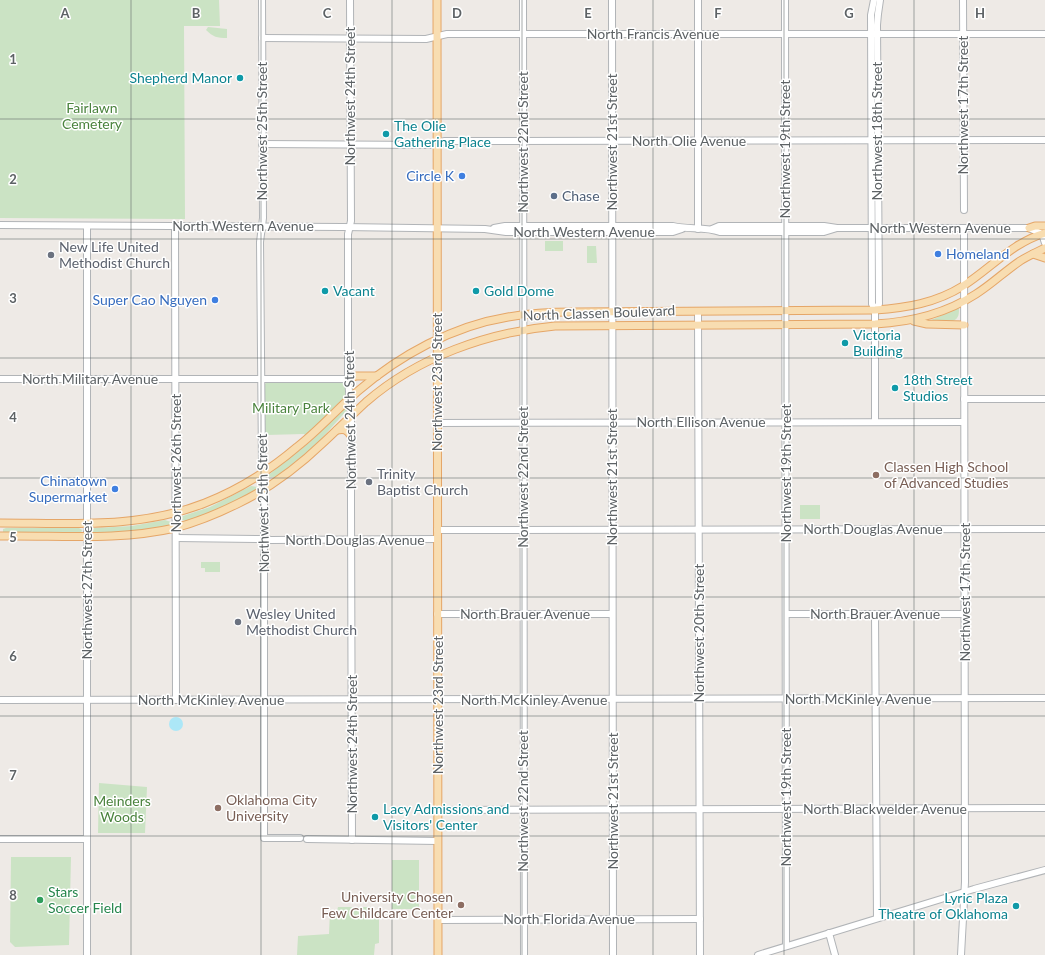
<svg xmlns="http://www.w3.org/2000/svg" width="1045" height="955" viewBox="0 0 1045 955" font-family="Lato,sans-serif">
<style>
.green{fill:#cbe3c4}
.water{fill:#ace7f7}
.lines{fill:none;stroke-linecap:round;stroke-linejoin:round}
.minor-casing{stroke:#b1b4b7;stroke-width:8}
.major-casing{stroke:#e5a668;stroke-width:9}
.minor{stroke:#fff;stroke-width:6}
.major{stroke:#f8ddb1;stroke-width:7}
.grid{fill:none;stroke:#5d6265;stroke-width:1;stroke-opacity:0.55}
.culture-dot{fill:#0f9aa8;stroke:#fff;stroke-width:1.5}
.shop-dot{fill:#3f7fe0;stroke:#fff;stroke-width:1.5}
.service-dot{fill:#5c6f8a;stroke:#fff;stroke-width:1.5}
.worship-dot{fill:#6b7280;stroke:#fff;stroke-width:1.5}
.education-dot{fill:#8d6e63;stroke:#fff;stroke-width:1.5}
.leisure-dot{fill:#2e9e5b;stroke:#fff;stroke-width:1.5}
.labels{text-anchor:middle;stroke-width:3;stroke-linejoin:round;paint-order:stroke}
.street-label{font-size:14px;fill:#5d6265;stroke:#fff}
.culture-label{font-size:14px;fill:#0d838f;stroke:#fff;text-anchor:start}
.park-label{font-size:14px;fill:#4a833d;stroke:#fff}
.shop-label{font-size:14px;fill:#366cbe;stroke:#fff;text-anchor:end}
.service-label{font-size:14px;fill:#4e5e75;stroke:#fff;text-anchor:start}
.worship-label{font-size:14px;fill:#5b616d;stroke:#fff;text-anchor:start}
.education-label{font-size:14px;fill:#785e54;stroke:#fff;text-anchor:start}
.leisure-label{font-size:14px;fill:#27864d;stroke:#fff;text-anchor:start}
.grid-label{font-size:13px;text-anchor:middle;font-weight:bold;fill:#5d6265;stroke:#fff;stroke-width:3;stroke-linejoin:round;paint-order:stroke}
</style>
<rect width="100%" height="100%" fill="#eeeae6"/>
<!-- green -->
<g class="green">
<path d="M 0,0 L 219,0 L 220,26 L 184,26 L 185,219 L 0,218 Z"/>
<path d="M 208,27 L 227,29 L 227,38 C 217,38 213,37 206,30 Z"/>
<rect x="545" y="241" width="18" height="10"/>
<path d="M 587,246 L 596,246 L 597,263 L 587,263 Z"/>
<path d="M 958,308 L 959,309 C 959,316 958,319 951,322 L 929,321 Z"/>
<path d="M 267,382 L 343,383 L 345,386 L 345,397 L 306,436 L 304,434 L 266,435 L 265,433 L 265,384 Z"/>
<path d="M 343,409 L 348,409 L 314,447 L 276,477 L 271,477 L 267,476 L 310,442 Z"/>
<path d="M 251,486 L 258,487 L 258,488 L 228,505 L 188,521 L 182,520 L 180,517 L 210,507 Z"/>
<rect x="800" y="505" width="20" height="14"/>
<path d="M 165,520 L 171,522 L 172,525 L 136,532 L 95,533 L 91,531 L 94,528 L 132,526 Z"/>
<path d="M 6,528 L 79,528 L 82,530 L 81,533 L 3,533 L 3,529 Z"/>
<path d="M 201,562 L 220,562 L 220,572 L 205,572 L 205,568 L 201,568 Z"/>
<path d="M 99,783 L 147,787 L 145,833 L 98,833 Z"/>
<path d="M 11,857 L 71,857 L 69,945 L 15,947 L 10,942 Z"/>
<rect x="392" y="860" width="27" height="49"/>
<path d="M 338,907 L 373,907 L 373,912 L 379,911 L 379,943 L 375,944 L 374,955 L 297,955 L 298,936 L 329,934 L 330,911 L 337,911 Z"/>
</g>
<!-- water -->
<circle class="water" cx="176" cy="724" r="7"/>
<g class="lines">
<defs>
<g id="minor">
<path d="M 262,0 L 263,218 L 260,242 L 262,463 L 264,503 L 264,838 L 300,838"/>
<path d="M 350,0 L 351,221 L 348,234 L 348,379 L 351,416 L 351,504 L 352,840"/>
<path d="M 523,0 L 524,955"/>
<path d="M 612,0 L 613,955"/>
<path d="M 698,0 L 698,229"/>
<path d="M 785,0 L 786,946"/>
<path d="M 874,0 L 871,15 L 872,304 L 875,310 L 875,422"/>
<path d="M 963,0 L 964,210"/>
<path d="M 262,38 L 426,39 L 447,34 L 1045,34"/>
<path d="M 262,144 L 429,145 L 445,141 L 1045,140"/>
<path d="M 0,225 L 343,227 L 485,229 L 506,232 L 673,232 L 682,229"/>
<path d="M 87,226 L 87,955"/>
<path d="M 175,226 L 176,700"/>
<path d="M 494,228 L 505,226 L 673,226 C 688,230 705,226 720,232 L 824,232 L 837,228"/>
<path d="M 712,229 L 719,226 L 824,226 L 837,228 L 1029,228 L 1042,234 L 1045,243"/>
<path d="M 875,310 L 879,304 L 877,25 L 878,14 L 880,0"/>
<path d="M 698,311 L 700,955"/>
<path d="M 0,379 L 348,379"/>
<path d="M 964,399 L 1045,399"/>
<path d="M 437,423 L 964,422"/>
<path d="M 437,530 L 1045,529"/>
<path d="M 176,538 L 264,539 L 271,540 L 437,539"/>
<path d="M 437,614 L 612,614"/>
<path d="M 786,614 L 965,614"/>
<path d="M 875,614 L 877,918"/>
<path d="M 0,700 L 1045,698"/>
<path d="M 438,810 L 1045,808"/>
<path d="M 0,839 L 86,839"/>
<path d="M 307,839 L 438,841"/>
<path d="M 438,920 L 700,919"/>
<path d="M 829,933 L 835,955"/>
<path d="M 758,955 L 974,889 L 1045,870"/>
<path d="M 961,955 L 965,882 L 964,228"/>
</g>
<g id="major">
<path d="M 437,0 L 438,955"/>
<path d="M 1029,228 L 1035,226 L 1045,226"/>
<path d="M 1033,254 L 1045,258"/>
<path d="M 914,321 L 927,324 L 964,325"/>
<path d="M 348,379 L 356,376 L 377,376"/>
<path d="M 337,430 C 344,429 347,429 351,436"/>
<path d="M 0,523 C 69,523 140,529 205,503 C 238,490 270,470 297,447 C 319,430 337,409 358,391 C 400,355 453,326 508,317 C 530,313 553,312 575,312 L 875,310 C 906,308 936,303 963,286 C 990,269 1013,242 1045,233"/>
<path d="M 0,536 C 58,535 118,541 175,528 C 197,522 219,513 239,503 C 270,488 299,466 324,442 C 338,429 352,415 366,402 C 418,357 488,332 555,326 L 875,324 C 912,322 945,314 976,294 C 992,284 1005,271 1020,261 C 1028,256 1037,252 1045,248"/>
</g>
</defs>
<!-- minor casing -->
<use href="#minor" class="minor-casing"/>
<!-- major casing -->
<use href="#major" class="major-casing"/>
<!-- minor -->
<use href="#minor" class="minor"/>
<!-- major -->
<use href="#major" class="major"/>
</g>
<!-- grid -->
<path class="grid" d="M 131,0 L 131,955M 261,0 L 261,955M 392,0 L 392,955M 522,0 L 522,955M 653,0 L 653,955M 784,0 L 784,955M 914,0 L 914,955M 0,119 L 1045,119M 0,239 L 1045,239M 0,358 L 1045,358M 0,478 L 1045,478M 0,597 L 1045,597M 0,716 L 1045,716M 0,836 L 1045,836"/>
<!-- markers -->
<g class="culture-dot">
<circle cx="240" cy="78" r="4"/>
<circle cx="386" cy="134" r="4"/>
<circle cx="325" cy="291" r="4"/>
<circle cx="476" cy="291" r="4"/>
<circle cx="845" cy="343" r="4"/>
<circle cx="895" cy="388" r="4"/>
<circle cx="375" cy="817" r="4"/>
<circle cx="1016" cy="906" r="4"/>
</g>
<g class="shop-dot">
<circle cx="462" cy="176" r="4"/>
<circle cx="938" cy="254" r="4"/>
<circle cx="215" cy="300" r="4"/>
<circle cx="115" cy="489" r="4"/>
</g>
<circle class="service-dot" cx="554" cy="196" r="4"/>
<g class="worship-dot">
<circle cx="51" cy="255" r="4"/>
<circle cx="369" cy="482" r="4"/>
<circle cx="238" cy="622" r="4"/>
</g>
<g class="education-dot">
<circle cx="876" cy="475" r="4"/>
<circle cx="218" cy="808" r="4"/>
<circle cx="461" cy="905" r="4"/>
</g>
<circle class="leisure-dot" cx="40" cy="900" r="4"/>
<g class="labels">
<!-- street labels -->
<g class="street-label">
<text x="653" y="39">North Francis Avenue</text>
<text transform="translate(350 96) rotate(-90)" y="5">Northwest 24th Street</text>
<text transform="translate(963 105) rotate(-90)" y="5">Northwest 17th Street</text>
<text transform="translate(262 131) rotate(-90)" y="5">Northwest 25th Street</text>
<text transform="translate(877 131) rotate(-90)" y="5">Northwest 18th Street</text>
<text x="689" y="146">North Olie Avenue</text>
<text transform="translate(523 142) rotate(-90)" y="5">Northwest 22nd Street</text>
<text transform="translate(612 142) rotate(-90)" y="5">Northwest 21st Street</text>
<text transform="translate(785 149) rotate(-90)" y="5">Northwest 19th Street</text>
<text x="243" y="231">North Western Avenue</text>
<text x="940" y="233">North Western Avenue</text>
<text x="584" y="237">North Western Avenue</text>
<text transform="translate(599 313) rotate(-2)" y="5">North Classen Boulevard</text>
<text x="90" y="384">North Military Avenue</text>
<text transform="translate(437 382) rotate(-90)" y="5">Northwest 23rd Street</text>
<text transform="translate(350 420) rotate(-91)" y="5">Northwest 24th Street</text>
<text x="701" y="427">North Ellison Avenue</text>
<text transform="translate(176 463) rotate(-90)" y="5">Northwest 26th Street</text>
<text transform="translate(786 473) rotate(-90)" y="5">Northwest 19th Street</text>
<text transform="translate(523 477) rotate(-90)" y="5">Northwest 22nd Street</text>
<text transform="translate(612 477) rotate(-90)" y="5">Northwest 21st Street</text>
<text transform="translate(263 503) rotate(-91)" y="5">Northwest 25th Street</text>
<text x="873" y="534">North Douglas Avenue</text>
<text x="355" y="545">North Douglas Avenue</text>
<text transform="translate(87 590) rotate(-90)" y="5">Northwest 27th Street</text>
<text transform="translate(965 592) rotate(-90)" y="5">Northwest 17th Street</text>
<text x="525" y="619">North Brauer Avenue</text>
<text x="875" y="619">North Brauer Avenue</text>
<text transform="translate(699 633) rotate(-90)" y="5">Northwest 20th Street</text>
<text x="858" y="704">North McKinley Avenue</text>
<text x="211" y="705">North McKinley Avenue</text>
<text x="534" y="705">North McKinley Avenue</text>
<text transform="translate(438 705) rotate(-90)" y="5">Northwest 23rd Street</text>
<text transform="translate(352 744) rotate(-90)" y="5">Northwest 24th Street</text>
<text transform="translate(786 797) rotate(-90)" y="5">Northwest 19th Street</text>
<text transform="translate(523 801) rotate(-90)" y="5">Northwest 22nd Street</text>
<text transform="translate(613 801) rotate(-90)" y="5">Northwest 21st Street</text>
<text x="885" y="814">North Blackwelder Avenue</text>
<text x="569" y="924">North Florida Avenue</text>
</g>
<!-- culture labels -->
<g class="culture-label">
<text x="232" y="83" text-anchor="end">Shepherd Manor</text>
<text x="394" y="131">The Olie<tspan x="394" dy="16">Gathering Place</tspan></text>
<text x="333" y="296">Vacant</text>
<text x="484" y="296">Gold Dome</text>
<text x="853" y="340">Victoria<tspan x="853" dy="16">Building</tspan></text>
<text x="903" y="385">18th Street<tspan x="903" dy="16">Studios</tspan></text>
<text x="383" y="814">Lacy Admissions and<tspan x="383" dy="16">Visitors' Center</tspan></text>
<text x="1008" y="903" text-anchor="end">Lyric Plaza<tspan x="1008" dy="16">Theatre of Oklahoma</tspan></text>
</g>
<!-- park labels -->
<g class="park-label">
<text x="92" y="113">Fairlawn<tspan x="92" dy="16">Cemetery</tspan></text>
<text x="291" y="413">Military Park</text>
<text x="122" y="806">Meinders<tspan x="122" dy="16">Woods</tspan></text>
</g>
<!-- shop labels -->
<g class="shop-label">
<text x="454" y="181">Circle K</text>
<text x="946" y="259" text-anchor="start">Homeland</text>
<text x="207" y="305">Super Cao Nguyen</text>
<text x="107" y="486">Chinatown<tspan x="107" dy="16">Supermarket</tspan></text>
</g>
<!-- service labels -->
<g class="service-label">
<text x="562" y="201">Chase</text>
</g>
<!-- worship labels -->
<g class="worship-label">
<text x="59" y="252">New Life United<tspan x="59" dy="16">Methodist Church</tspan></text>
<text x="377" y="479">Trinity<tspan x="377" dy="16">Baptist Church</tspan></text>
<text x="246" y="619">Wesley United<tspan x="246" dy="16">Methodist Church</tspan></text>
</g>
<!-- education labels -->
<g class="education-label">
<text x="884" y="472">Classen High School<tspan x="884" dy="16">of Advanced Studies</tspan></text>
<text x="226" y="805">Oklahoma City<tspan x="226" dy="16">University</tspan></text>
<text x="453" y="902" text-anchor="end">University Chosen<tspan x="453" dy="16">Few Childcare Center</tspan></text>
</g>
<!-- leisure labels -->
<g class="leisure-label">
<text x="48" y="897">Stars<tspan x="48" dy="16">Soccer Field</tspan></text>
</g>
</g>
<g class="grid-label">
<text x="65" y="18">A</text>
<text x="196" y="18">B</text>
<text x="327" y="18">C</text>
<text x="457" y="18">D</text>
<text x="588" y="18">E</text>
<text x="718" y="18">F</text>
<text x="849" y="18">G</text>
<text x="980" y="18">H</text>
<text x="13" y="64">1</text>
<text x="13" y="184">2</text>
<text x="13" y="303">3</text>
<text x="13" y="422">4</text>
<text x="13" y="542">5</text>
<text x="13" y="661">6</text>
<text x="13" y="780">7</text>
<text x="13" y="900">8</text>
</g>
</svg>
